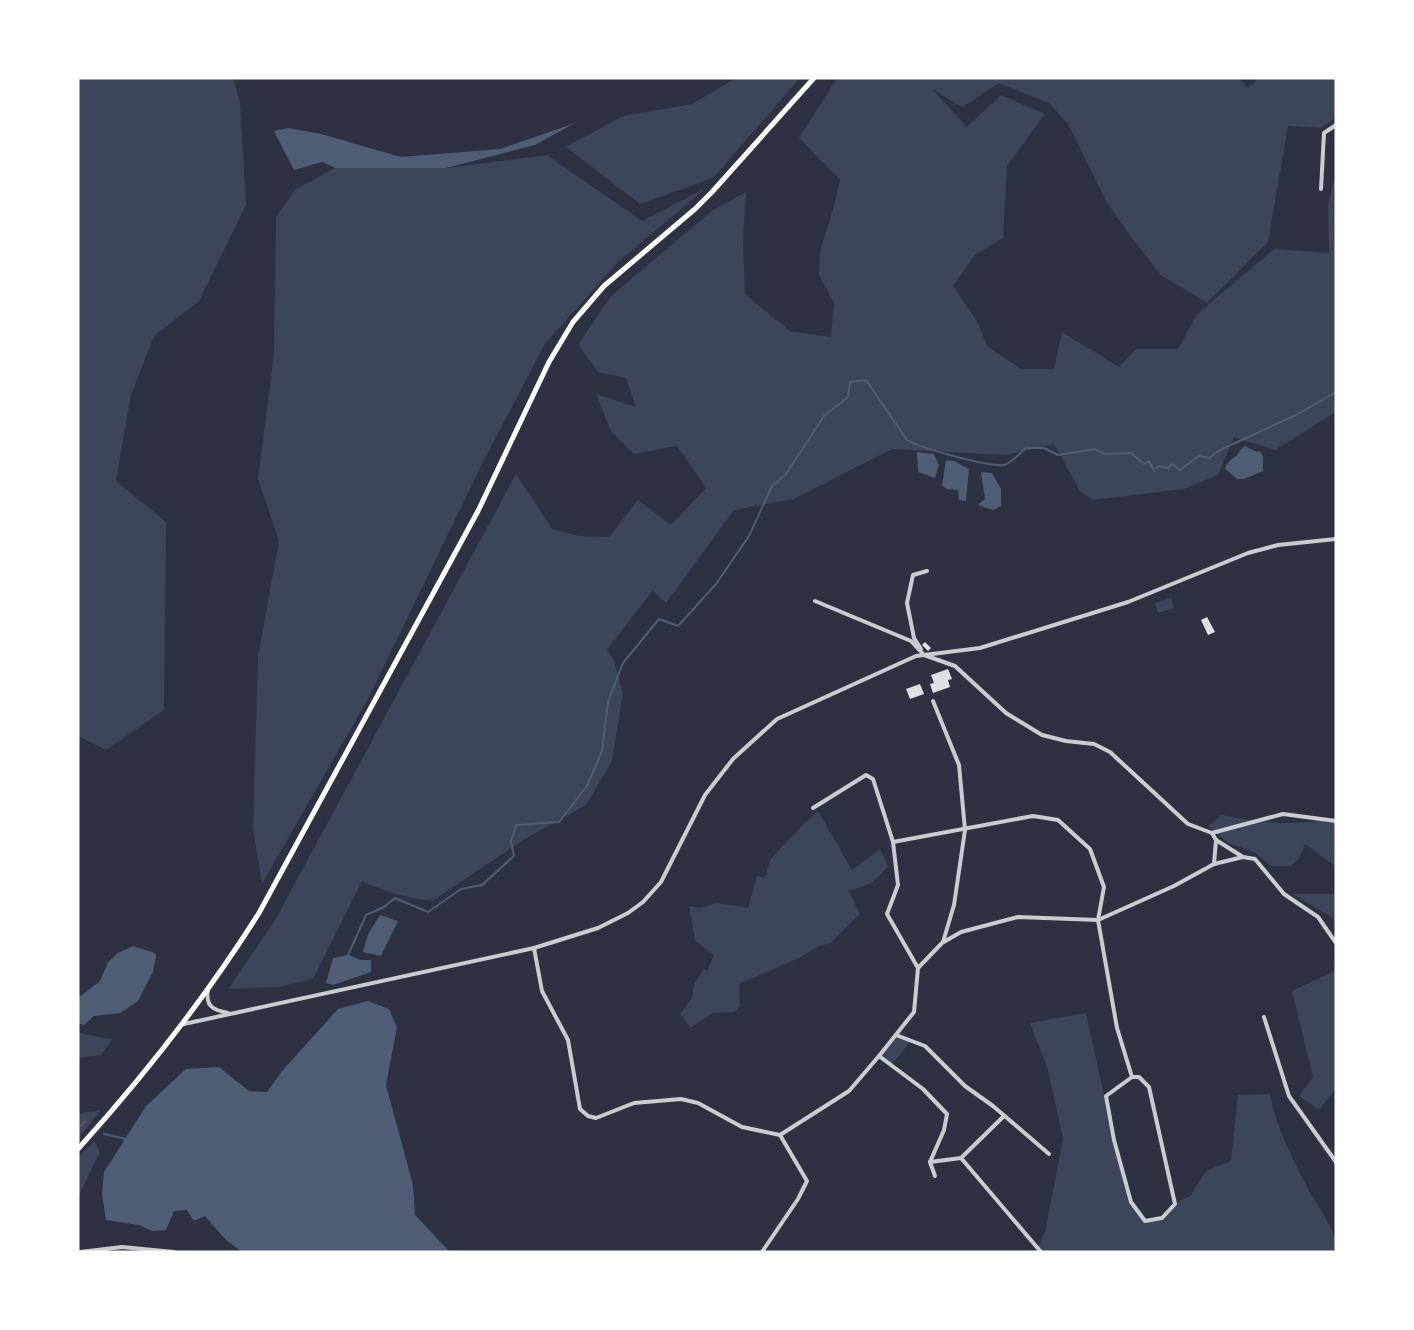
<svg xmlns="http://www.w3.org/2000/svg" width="1414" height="1330" viewBox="0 0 1414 1330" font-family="'PT Sans Narrow',sans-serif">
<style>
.green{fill:#3c4559}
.water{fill:#4f5d75}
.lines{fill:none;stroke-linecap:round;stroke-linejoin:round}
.stream{stroke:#4f5d75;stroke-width:2}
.building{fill:#e0e0e3}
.minor{stroke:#caccd0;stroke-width:4}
.secondary{stroke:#fff;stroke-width:5}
</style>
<rect width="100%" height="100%" fill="#2d3142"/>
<!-- green -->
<g class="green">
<path d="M 78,78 L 233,78 L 240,102 L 246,205 L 199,301 L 154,336 L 131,395 L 116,481 L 166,522 L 164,710 L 106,750 L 78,736 Z"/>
<path d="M 736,78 L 800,78 L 713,178 L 640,204 L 566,147 L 623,116 L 692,104 Z"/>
<path d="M 837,78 L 1239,78 L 1248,88 L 1259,78 L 1336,78 L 1336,118 L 1320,128 L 1288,126 L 1268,242 L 1207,303 L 1161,275 L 1131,237 L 1107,203 L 1068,124 L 1049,103 L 999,83 L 962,107 L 932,89 L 967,127 L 1001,95 L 1045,114 L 1007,166 L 1003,238 L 975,255 L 953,286 L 978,323 L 987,346 L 1021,369 L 1054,369 L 1062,332 L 1119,367 L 1136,349 L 1178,349 L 1197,314 L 1274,249 L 1329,253 L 1328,203 L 1334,181 L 1336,181 L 1336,412 L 1275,450 L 1234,437 L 1218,475 L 1184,489 L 1093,500 L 1080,491 L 1054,444 L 1006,455 L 892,449 L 794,499 L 734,510 L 666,603 L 653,590 L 607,650 L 613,658 L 623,693 L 612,761 L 586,805 L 525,839 L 432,901 C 407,898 385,892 362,881 L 313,979 L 278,987 L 228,989 L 274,922 L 516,474 L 552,529 L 579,536 L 609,537 L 638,500 L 671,525 L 706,488 L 677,446 L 634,454 L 611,431 L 596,394 L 636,407 L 626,378 L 598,372 L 578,345 L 611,296 L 713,210 L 746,192 L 743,239 L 745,294 L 790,331 L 831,337 L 834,303 L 819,275 L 820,251 L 834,206 L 840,180 L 799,138 Z"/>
<path d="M 547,155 L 642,221 L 706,188 L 618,262 L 545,344 L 484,460 L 369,697 L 262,884 L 253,828 L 258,656 L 279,541 L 258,479 L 274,354 L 276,217 L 296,189 L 335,168 L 446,168 Z"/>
<path d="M 1171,598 L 1174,608 L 1158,613 L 1155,603 Z"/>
<path d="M 818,811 L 852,870 L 880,849 L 888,866 C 875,882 868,887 848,890 L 860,914 L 831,943 L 819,946 L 801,957 L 739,984 L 740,1006 L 734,1012 L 712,1013 L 691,1028 L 680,1014 L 692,998 L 694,984 L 704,969 L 707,971 L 714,955 L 695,941 L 689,906 L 700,908 L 717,903 L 748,908 L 757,876 L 765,878 C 767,873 768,863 771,859 C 785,843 801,826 818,811 Z"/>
<path d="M 1222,815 C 1259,823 1298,827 1336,817 L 1336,867 L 1305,844 L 1299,858 L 1291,866 L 1271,866 L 1254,852 L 1228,843 L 1208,826 Z"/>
<path d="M 1292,894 L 1336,894 L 1336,920 Z"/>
<path d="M 1336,970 L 1336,1088 L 1319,1110 L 1299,1096 L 1313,1077 L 1292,991 Z"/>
<path d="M 1086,1013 L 1114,1140 L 1131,1202 L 1145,1221 L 1162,1218 L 1175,1204 L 1191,1195 L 1206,1171 L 1231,1161 L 1238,1095 L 1270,1094 C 1275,1125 1296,1166 1311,1194 C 1320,1211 1336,1229 1336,1248 L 1331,1252 L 1036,1252 L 1045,1232 L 1063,1139 L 1048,1070 L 1030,1023 Z"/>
<path d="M 78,1033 L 112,1039 L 101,1055 L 78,1058 Z"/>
<path d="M 896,1035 L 912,1040 L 891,1065 L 879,1056 Z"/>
<path d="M 101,1110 L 78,1138 L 78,1116 L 82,1113 Z"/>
<path d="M 94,1141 L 100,1152 L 78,1197 L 78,1158 Z"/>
</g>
<!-- water -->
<g class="water">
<path d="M 575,123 L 535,145 L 446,168 L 335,168 L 322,162 L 294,170 L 274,131 L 288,128 L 321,134 L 401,157 L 500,149 Z"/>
<path d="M 1245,446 L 1257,452 L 1260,451 L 1263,457 L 1263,471 L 1244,479 L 1237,479 L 1225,469 C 1227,459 1238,458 1240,450 Z"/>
<path d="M 917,452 L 934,454 L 939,465 L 935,478 L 918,472 Z"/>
<path d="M 946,460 L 954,461 L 969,469 L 966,501 L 959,500 L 958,490 L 947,489 L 942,486 Z"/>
<path d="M 981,472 L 992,473 L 1001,489 L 1001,506 L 993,510 L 978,505 L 985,499 Z"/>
<path d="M 380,915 L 398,921 L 381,956 L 363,952 L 368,934 Z"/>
<path d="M 133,946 L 155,953 L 156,957 L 153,972 L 138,1001 L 120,1013 L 94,1016 L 84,1025 L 78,1023 L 78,998 L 100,981 L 108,962 L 118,953 Z"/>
<path d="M 348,955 L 361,960 L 371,960 L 371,972 L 333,985 L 326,983 L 333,958 Z"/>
<path d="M 368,1001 L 389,1009 L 397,1027 L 386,1085 L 413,1185 L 415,1215 L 450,1252 L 242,1252 L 225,1239 L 205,1216 L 194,1221 L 187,1210 L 174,1211 L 166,1230 L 152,1231 L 139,1225 L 106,1220 L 102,1194 L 104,1172 L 146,1106 L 186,1069 L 219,1067 L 249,1091 L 267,1092 L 282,1071 L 338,1009 Z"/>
</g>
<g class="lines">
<!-- stream -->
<g class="stream">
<path d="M 348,955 L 366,915 L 384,907 L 395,898 L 428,912 L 461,889 L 482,885 L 514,856 L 511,842 L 516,825 L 559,822 L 587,786 L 602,751 L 608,702 L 623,663 L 659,619 L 678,626 L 716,584 L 749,536 L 772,486 L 786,474 L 824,416 L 848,397 L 850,382 L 866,380 L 907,440 C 919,448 989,467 1004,465 C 1012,463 1020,453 1026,448 L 1044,448 L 1058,455 L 1095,449 L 1105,454 L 1131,453 L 1144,464 L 1149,461 L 1154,471 L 1158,466 L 1168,468 L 1172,464 L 1180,470 L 1199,456 L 1209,458 L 1220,450 L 1296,415 L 1336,392"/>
<path d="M 78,1128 L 86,1121"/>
<path d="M 104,1134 L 126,1139"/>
</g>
</g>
<!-- building -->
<g class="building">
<path d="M 1207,617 L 1215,632 L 1208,635 L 1201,620 Z"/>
<path d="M 925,642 L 931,648 L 928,651 L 922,645 Z"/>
<path d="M 948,669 L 952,679 L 948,680 L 950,687 L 933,693 L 930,684 L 934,683 L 931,675 Z"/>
<path d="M 920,684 L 924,694 L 910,699 L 906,689 Z"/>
</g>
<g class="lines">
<!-- minor -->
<g class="minor">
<path d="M 1321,189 L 1324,133 L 1336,125"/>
<path d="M 815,601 L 911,641 L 924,655 L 955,666 L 1006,713 L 1042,735 L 1066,741 L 1094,744 L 1110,752 L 1188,824 L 1212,833 L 1216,840 L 1214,864"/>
<path d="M 921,649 L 914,638 L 907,603 L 913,575 L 927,571"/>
<path d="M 933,701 L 959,765 L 965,830 L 954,905 L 943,942"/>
<path d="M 813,808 L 866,775 L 873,779 L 893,842 L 898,885 L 887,914 L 918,968"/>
<path d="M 1212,833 L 1283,814 L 1336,821"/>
<path d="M 1216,840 L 1243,857 L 1255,859 L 1284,894 L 1318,917 L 1336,943"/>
<path d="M 893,842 L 1033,816 L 1058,820 L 1090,849 L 1104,887 L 1098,920 L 1117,1028 L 1132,1077 L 1106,1096 L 1114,1140 L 1131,1202 L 1145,1221 L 1162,1218 L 1175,1204 L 1149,1087 L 1139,1077 L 1132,1077"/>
<path d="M 534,948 L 542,991 L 568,1040 L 580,1109 L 588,1116 L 596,1118 L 634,1103 L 681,1099 L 698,1103 L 742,1127 L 780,1135 L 849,1091 L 879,1056 L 914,1012 L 918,968 L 942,943 L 961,932 L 1018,917 L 1098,920 L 1174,886 L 1214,864 L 1243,857"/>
<path d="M 208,990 C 205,1006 213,1010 228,1013"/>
<path d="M 1264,1017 L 1289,1096 L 1336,1162"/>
<path d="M 184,1024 L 534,948 L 598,928 L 628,913 L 643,902 L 661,882 L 705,795 L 733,759 L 777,719 L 916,656 L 980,648 L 1128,602 L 1248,553 L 1278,545 L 1336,539"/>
<path d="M 896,1035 L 925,1046 L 965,1086 L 993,1106 L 1049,1154"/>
<path d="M 879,1056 L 923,1089 L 947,1114 L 944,1130 L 930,1162 L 935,1176"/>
<path d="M 961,1158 L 1004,1116"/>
<path d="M 930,1162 L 961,1158 L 1041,1252"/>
<path d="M 80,1252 L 122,1247 L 174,1252"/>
<path d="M 762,1252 L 798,1199 L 807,1181 L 780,1135"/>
</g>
<!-- secondary -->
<path class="secondary" d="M 78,1149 C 145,1075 206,997 259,913 L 478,511 L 549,362 L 573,322 L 604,286 L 695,209 L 712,192 L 814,78"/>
</g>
<!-- border -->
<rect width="1414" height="1330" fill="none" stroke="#ffffff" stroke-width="159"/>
</svg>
